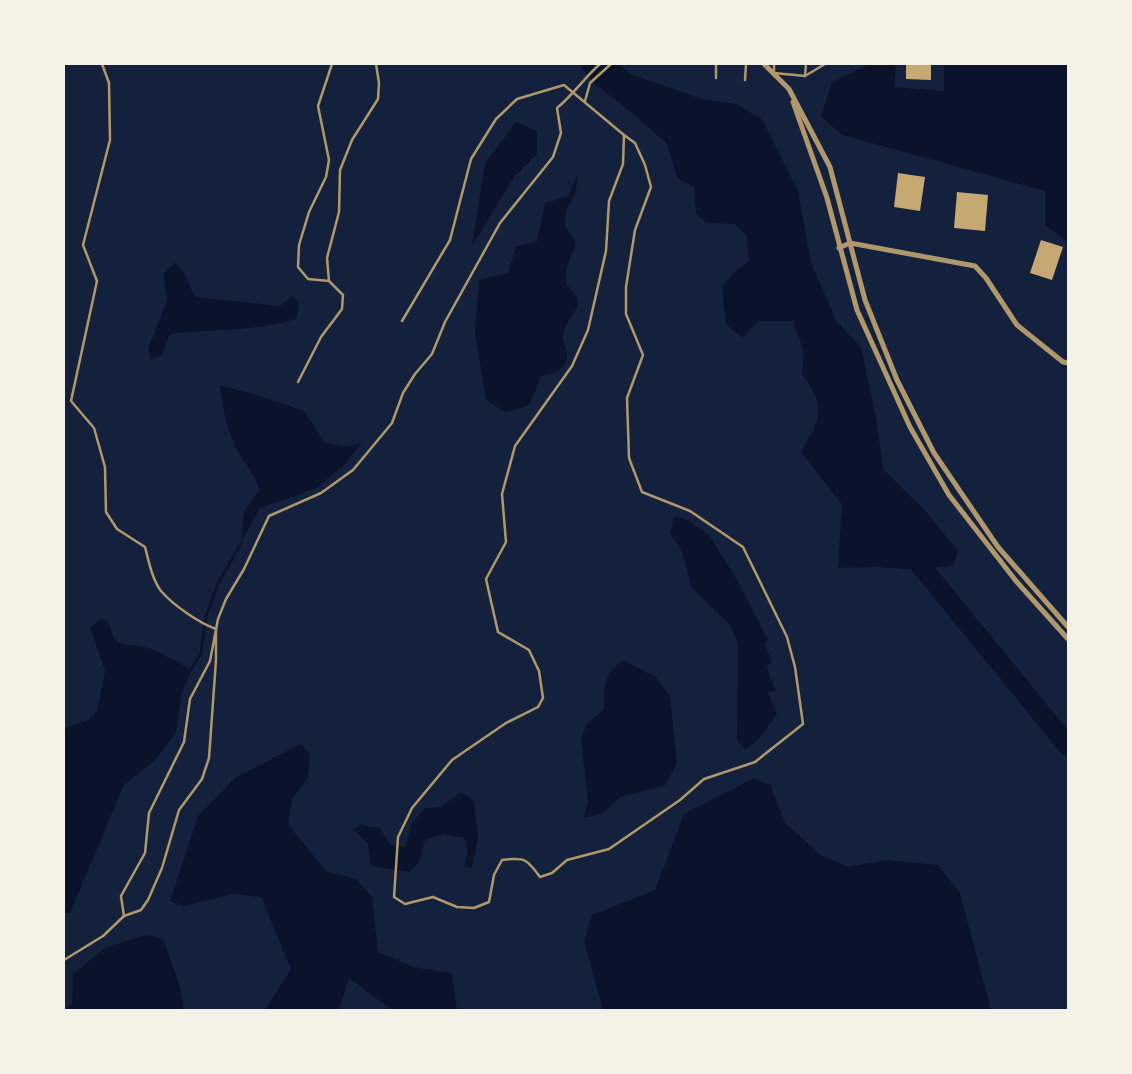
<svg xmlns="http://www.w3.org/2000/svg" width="1132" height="1074" viewBox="0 0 1132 1074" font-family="Lato,sans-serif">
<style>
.water{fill:#0b132b}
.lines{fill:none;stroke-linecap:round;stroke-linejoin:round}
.stream{stroke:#0b132b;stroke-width:3}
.river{stroke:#0b132b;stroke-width:20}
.building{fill:#c6a872}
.service{stroke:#b1986c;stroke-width:2.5}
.minor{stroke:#b1986c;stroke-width:5}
</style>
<rect width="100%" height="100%" fill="#14213d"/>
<!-- water -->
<g class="water">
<path d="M 578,64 L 619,64 L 630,74 L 702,99 L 736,104 L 762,119 L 798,191 L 811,262 L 836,321 L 861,347 L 876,417 L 883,469 L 923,508 L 958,551 L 954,565 L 921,570 L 875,567 L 838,568 L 842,505 L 801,452 C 821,416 827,410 802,374 L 804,353 L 793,321 L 758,321 L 742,338 L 726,324 L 722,287 L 733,273 L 749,261 L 747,236 L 735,224 L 707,223 L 696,213 L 694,187 L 677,178 L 667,144 L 636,116 L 595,84 Z"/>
<path d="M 870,64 L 896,64 L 894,87 L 944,91 L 944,64 L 1068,64 L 1068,243 L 1045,225 L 1045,191 L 842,135 L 821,117 L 832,82 Z"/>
<path d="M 516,122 L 537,131 L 537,154 L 514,177 L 472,246 L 485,163 Z"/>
<path d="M 579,172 L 575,194 L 565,214 L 565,226 L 576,242 L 566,271 L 566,284 C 591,307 570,310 563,334 C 562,342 566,346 567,353 C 570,368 552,375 541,376 L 530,404 L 520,409 L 505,412 L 486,400 L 475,333 L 479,280 L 508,273 L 516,247 L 537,241 L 545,203 L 568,196 Z"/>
<path d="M 175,263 L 184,272 L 195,297 L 279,306 L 293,296 L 299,304 L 296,319 C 255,332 212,329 170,334 L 161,356 L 151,359 L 148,349 L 167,300 L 163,274 Z"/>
<path d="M 220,385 L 260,396 L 304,411 L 325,443 L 349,447 L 362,442 L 346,463 L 317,488 L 260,508 L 241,543 L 244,511 L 259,491 C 257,475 244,465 237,450 C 227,429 222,408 220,385 Z"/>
<path d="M 674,516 L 687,520 L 709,535 L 738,581 L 768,640 L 765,645 L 772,663 L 766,666 L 776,690 L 768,693 L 777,714 L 761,737 L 745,750 L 737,740 L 738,643 L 729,624 L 692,588 L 682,552 L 670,533 Z"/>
<path d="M 102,618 L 108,621 C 117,653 123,641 149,648 C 163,653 178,663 192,670 L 181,695 L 176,733 L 155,760 L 124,785 L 70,913 L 64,913 L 64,729 L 88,720 L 97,711 L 105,671 L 90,628 Z"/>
<path d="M 623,660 L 656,677 L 670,696 L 677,764 L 664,786 L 620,797 L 602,814 L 583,818 L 588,802 L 581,739 L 586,725 L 604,709 C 604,684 603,675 623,660 Z"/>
<path d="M 301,744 L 310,754 L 308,778 L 292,799 L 288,824 L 326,871 L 356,879 L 372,897 L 378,952 L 414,967 L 452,973 L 457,1010 L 392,1010 L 349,978 L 339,1010 L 265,1010 L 291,969 L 261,897 L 233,894 L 184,906 L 170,901 L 198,816 L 236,777 Z"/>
<path d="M 754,778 L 770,785 L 785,823 L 821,855 L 848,867 L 886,860 L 938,865 L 960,893 L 991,1010 L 603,1010 L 584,941 L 592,915 L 655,890 L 684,814 Z"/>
<path d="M 461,792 L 474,801 L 478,837 L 472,868 L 464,867 L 468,850 L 464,838 L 443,834 L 425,840 L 419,862 L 409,872 L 371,866 L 368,844 L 353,829 L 361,825 L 380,828 L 390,845 L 405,847 L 412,823 L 425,808 L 441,807 Z"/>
<path d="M 147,935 L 163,939 L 180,986 L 184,1010 L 64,1010 L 72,1004 L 73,974 L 106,947 Z"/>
</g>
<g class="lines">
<!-- stream -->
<path class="stream" d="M 191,670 L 201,653 L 206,616 L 219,582 L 241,543"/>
<!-- river -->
<path class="river" d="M 907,549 L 1068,746"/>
</g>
<!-- building -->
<g class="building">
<path d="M 906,64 L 931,64 L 931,80 L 906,79 Z"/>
<path d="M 898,173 L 925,177 L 920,211 L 894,207 Z"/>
<path d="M 957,192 L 988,195 L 985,231 L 954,228 Z"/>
<path d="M 1041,240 L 1063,247 L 1052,280 L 1030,273 Z"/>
</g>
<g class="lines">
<!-- service -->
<g class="service">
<path d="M 102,64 L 109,83 L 110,140 L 83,245 L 97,281 L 71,401 L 94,428 L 105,467 L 106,512 L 117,529 L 145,547 C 149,562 152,579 161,591 C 173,605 199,623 216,629"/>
<path d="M 332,64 L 318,106 L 329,160 L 326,177 L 309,212 L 299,245 L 298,267 L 308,279 L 329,281 L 327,258 L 339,212 L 340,170 L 352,140 L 378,99 L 379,83 L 376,64"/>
<path d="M 774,64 L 774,73 L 805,76 L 825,64"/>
<path d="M 805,76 L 806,64"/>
<path d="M 716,78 L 716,64"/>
<path d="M 745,80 L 746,64"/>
<path d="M 585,101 L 590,83 L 611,64"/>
<path d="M 624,135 L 635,143 L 645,165 L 651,187 L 635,230 L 626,287 L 626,314 L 643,355 L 627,398 L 629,458 L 642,492 L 690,511 L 743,547 L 787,637 L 795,667 L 803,724 L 755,762 L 704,779 L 680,800 L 609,849 L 567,860 L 552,873 L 540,877 C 527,859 525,857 502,860 L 494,875 L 489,902 L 474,908 L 457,907 L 433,897 L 405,904 L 394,897 L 398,837 L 412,808 L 452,760 L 506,723 L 538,707 L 543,698 L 539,671 L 529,650 L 498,632 L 486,579 L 506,542 L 502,494 L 515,446 L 572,366 L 588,330 L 606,251 L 609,201 L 623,164 Z"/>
<path d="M 402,321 L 450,240 L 471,159 L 496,119 L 517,99 L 564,85 L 624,135"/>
<path d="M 298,382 L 321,337 L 342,309 L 343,295 L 329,281"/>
<path d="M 216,629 L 216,660 L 209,758 L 202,779 L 179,810 L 162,868 L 148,900 L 141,910 L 124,916 L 121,896 L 145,853 L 149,813 L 184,742 L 190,699 L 210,661 L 218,619 L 226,599 L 244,569 L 269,516 L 321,493 L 353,470 L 392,423 L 403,393 L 415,374 L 432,354 L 445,322 L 500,223 L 553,157 L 561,133 L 557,108 C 573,95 584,78 600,64"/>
<path d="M 64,960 L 103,936 L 124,916"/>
</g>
<!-- minor -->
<g class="minor">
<path d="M 764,64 L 789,89 L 830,167 L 865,300 L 897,380 L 934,453 L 998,547 L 1068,627"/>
<path d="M 793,102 L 827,198 L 857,310 L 910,427 L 949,495 L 1016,581 L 1068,639"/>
<path d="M 839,248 L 850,243 L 975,266 L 986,278 L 1017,325 L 1063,362 L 1068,363"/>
</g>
</g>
<!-- border -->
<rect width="1132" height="1074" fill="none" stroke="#f6f1e7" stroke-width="130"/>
</svg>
